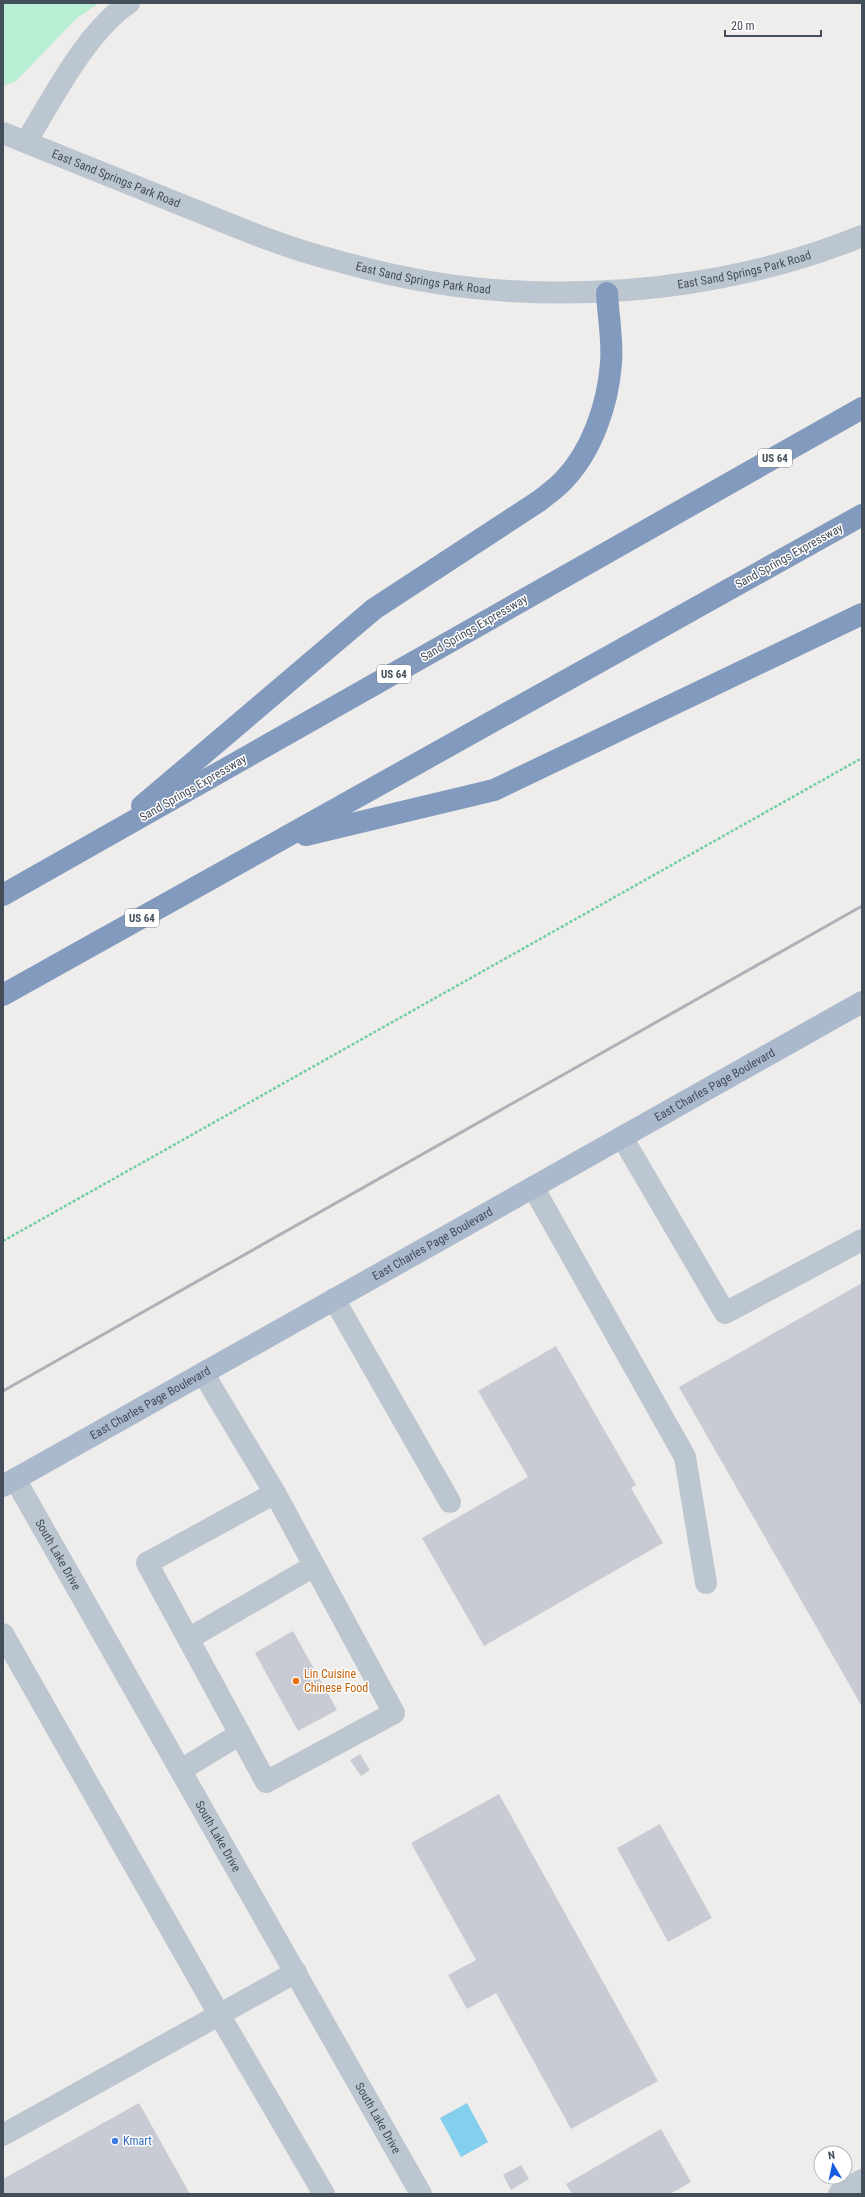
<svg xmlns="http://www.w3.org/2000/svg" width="865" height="2197" viewBox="0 0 865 2197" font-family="'Roboto Condensed',sans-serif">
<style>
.green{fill:#b8efd2}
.water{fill:#84cfee}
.building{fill:#c8cbd3}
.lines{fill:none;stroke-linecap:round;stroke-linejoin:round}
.path{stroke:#70cea7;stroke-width:2.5;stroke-dasharray:3 2;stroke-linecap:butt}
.minor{stroke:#bcc6d0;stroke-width:22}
.major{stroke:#abb9cd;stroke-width:22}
.highway{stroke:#829abd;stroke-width:22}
.rail{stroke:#aeb1b7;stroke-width:3}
.food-dot{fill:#e8710a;stroke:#fff;stroke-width:1.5}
.shop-dot{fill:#3f7fe0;stroke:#fff;stroke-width:1.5}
.labels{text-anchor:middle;stroke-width:3;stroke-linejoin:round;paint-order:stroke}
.shield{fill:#fff;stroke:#7c838c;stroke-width:1}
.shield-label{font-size:11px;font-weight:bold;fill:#444e5a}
.street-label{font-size:12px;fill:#444e5a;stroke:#fff}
.food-label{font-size:12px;fill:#c56008;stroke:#fff;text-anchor:start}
.shop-label{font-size:12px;fill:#366cbe;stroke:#fff;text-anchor:start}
</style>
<rect width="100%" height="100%" fill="#efedec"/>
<!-- green -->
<path class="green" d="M 3,3 L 99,3 L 76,19 L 16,81 L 3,86 Z"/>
<!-- water -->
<path class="water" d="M 467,2103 L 488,2142 L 461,2157 L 440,2118 Z"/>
<!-- building -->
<g class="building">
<path d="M 862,1283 L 862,1705 L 861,1705 L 679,1387 Z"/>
<path d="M 556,1346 L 636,1485 L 631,1488 L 663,1543 L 484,1646 L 422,1538 L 528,1477 L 478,1391 Z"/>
<path d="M 293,1631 L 337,1710 L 298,1731 L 255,1653 Z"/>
<path d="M 360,1754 L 370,1770 L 361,1776 L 350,1760 Z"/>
<path d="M 499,1794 L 658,2081 L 571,2129 L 496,1993 L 467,2009 L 448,1975 L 476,1960 L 411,1843 Z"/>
<path d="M 660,1824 L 712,1918 L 668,1942 L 617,1848 Z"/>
<path d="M 139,2103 L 190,2194 L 3,2194 L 3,2179 Z"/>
<path d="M 661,2129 L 691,2182 L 670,2194 L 572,2194 L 566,2184 Z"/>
<path d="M 521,2165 L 529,2179 L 511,2190 L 503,2175 Z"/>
</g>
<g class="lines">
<!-- path -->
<path class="path" d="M 3,1241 L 862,758"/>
<!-- minor -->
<g class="minor">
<path id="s1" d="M 3,133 C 62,157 122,181 182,205 C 232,225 282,247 334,260 C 390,276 451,288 510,291 C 628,298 752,281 862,236"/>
<path d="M 26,142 C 53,98 86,32 129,3"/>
<path d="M 622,1137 L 725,1313 L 862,1240"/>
<path d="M 533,1187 L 685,1457 L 706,1583"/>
<path d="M 334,1299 L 450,1502"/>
<path d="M 203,1373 L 275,1493"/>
<path id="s2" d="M 15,1479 L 421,2194"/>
<path d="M 275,1493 L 394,1713 L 266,1782 L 147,1563 Z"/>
<path d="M 3,1634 L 220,2016 L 324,2194"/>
<path d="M 188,1639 L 314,1566"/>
<path d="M 181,1770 L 240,1734"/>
<path d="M 3,2135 L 296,1972"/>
<path d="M 839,2194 L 862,2180"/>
</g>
<!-- major -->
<path class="major" id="s3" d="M 3,1486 L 862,1002"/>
<!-- highway -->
<g class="highway">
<path d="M 142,806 L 374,609 L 539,501 C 547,495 555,489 562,482 C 592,452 608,404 611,363 C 613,340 608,315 607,293"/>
<path d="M 306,835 L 494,790 L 862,614"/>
<path d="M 3,895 L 862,408"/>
<path d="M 3,995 L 862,515"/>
</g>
<!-- rail -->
<path class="rail" d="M 3,1391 L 862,906"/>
</g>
<!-- markers -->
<circle class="food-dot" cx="296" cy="1681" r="4"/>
<circle class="shop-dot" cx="115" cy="2141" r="4"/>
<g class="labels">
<!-- shield labels -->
<g class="shield">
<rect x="758" y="449" width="34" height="18" rx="3"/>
<rect x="377" y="665" width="34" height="18" rx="3"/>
<rect x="125" y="909" width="34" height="18" rx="3"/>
</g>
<g class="shield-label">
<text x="775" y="462">US 64</text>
<text x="394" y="678">US 64</text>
<text x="142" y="922">US 64</text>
</g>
<!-- street labels -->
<g class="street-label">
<text dy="4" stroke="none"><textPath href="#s1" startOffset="122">East Sand Springs Park Road</textPath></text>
<text dy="4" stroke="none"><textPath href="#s1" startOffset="770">East Sand Springs Park Road</textPath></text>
<text dy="4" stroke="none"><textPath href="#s1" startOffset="446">East Sand Springs Park Road</textPath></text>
<text transform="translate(789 556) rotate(-29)" y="4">Sand Springs Expressway</text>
<text transform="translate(474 628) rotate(-30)" y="4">Sand Springs Expressway</text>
<text transform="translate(193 788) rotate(-30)" y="4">Sand Springs Expressway</text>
<text dy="4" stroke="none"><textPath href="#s3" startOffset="817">East Charles Page Boulevard</textPath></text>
<text dy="4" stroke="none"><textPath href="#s3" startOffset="493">East Charles Page Boulevard</textPath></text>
<text dy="4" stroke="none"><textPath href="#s3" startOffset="169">East Charles Page Boulevard</textPath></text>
<text dy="4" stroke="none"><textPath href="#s2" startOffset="87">South Lake Drive</textPath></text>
<text dy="4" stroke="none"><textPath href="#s2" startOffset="411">South Lake Drive</textPath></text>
<text dy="4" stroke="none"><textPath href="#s2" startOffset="735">South Lake Drive</textPath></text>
</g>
<!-- food labels -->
<g class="food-label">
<text x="304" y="1678">Lin Cuisine<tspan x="304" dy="14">Chinese Food</tspan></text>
</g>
<!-- shop labels -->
<g class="shop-label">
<text x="123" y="2145">Kmart</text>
</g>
</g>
<!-- border -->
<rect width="865" height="2197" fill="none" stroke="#444e5a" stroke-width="8"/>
<!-- north arrow -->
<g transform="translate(833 2165) rotate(351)"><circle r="19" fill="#ffffff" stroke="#b4b8bd"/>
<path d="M0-3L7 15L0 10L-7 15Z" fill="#145de2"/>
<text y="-6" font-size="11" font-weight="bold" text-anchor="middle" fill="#444e5a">N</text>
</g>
<!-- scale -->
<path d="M725 30v6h96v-6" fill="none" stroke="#444e5a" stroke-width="2"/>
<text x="731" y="30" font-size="12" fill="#444e5a" stroke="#ffffff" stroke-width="3" paint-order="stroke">20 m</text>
</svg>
